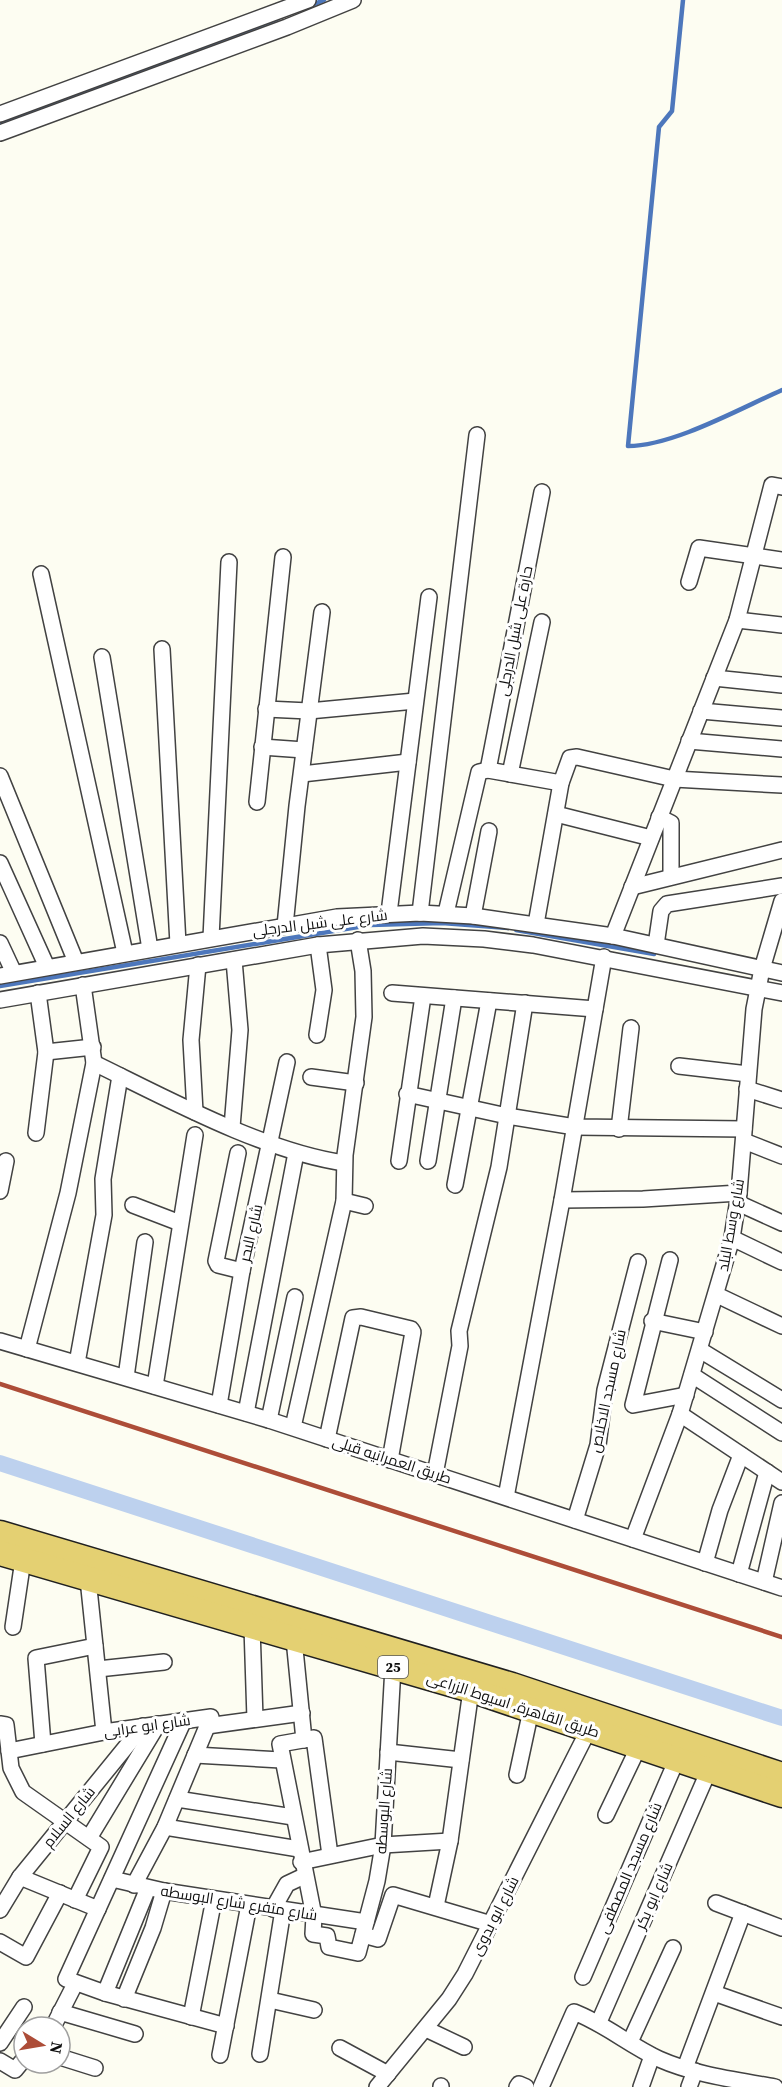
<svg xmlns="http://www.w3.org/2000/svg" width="782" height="2087" viewBox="0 0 782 2087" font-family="'Source Serif 4',Cairo,serif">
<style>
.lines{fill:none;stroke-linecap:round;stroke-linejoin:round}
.stream{stroke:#4d77bc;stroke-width:4.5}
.canal{stroke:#bdd1ee;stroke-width:16}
.minor-casing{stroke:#424242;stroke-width:18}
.trunk-casing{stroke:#202020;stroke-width:27}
.minor{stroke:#fff;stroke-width:15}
.trunk{stroke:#e4d072;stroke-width:24}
.rail{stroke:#ad4d38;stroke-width:4.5}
.labels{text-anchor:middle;stroke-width:6;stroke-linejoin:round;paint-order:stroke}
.shield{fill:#fff;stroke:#575757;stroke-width:1.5}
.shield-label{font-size:14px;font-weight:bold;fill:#0f0f0f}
.street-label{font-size:15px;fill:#0f0f0f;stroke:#fff}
</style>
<rect width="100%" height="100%" fill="#fdfdf2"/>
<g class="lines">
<!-- stream -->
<g class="stream">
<path d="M 683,0 L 672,111 L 659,127 L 628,446 C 673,446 739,409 782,390"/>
<path d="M 310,6 L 324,0"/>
<path d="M 0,122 L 277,19"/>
<path d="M 516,930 L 654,954"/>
<path d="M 0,986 L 370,925 L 442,923 L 508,928"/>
</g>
<!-- canal -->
<path class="canal" d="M 0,1463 L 782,1718"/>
<defs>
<g id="minor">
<path d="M 0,114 L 308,0"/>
<path d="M 0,133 L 287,27 L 353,0"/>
<path d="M 41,574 L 125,953"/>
<path d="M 689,582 L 699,548 L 782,560"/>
<path d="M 737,620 L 782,625"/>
<path d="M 162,649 L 178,944"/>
<path d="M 102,657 L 150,949"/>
<path d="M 714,678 L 782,685"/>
<path d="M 266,709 L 309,711 L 415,701"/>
<path d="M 701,711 L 782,718"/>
<path d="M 689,741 L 782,749"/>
<path d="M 262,747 L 304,750"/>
<path d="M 488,770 L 542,492"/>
<path d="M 302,774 L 408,762"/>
<path d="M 510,774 L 542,622"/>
<path d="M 0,776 L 76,962"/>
<path d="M 257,802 L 283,557"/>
<path d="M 556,814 L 651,838"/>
<path d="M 659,817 L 671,823 L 671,876"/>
<path d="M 0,863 L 47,967"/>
<path d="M 632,887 L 782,850"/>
<path d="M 389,913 L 429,597"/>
<path d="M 420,913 L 477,435"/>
<path d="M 446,913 L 479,772 L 488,770 L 561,783"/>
<path d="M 473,916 L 489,831"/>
<path d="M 536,924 L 561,783 L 570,758 L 577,757 L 674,779 L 782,785"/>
<path d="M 285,926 L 297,806 L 322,612"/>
<path d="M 613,936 L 737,620 L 772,485 L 782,487"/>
<path d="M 211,938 L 229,562"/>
<path d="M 0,943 L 14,973"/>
<path d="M 656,945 L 661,911 L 667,904 L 782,886"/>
<path d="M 0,976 L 337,917 L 420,913 L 473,916 L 613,936 L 782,973"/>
<path d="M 392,993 L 595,1009"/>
<path d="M 0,1000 L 318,945 L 423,936 L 484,939 L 533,945 L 782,993"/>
<path d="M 317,1035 L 324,990 L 318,945"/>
<path d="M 46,1052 L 93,1047"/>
<path d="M 94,1063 C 168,1099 263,1151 344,1163"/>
<path d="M 679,1066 L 748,1074"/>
<path d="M 311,1077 L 356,1083"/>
<path d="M 747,1089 L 782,1100"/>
<path d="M 407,1094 L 507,1116 L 575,1127 L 744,1129"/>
<path d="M 195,1112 L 191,1040 L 198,965"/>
<path d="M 232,1127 L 240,1030 L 234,960"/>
<path d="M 619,1129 L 631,1028"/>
<path d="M 36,1133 L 46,1052 L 38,993"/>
<path d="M 744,1141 L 782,1156"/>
<path d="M 238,1153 L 216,1261 L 218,1265 L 242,1271"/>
<path d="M 399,1161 L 423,996"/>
<path d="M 428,1161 L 454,998"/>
<path d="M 455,1185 L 489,1001"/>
<path d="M 0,1191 L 6,1161"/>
<path d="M 562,1200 L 643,1199 L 739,1193"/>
<path d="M 344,1201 L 365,1206"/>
<path d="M 738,1203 L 782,1223"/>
<path d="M 133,1205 L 180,1223"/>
<path d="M 732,1238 L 782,1262"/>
<path d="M 670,1260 L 633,1405 L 686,1395"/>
<path d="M 717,1295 L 782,1326"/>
<path d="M 652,1321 L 705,1332"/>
<path d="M 0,1341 L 269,1420 L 782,1588"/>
<path d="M 27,1349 L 68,1193 L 94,1063 L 83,985"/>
<path d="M 700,1350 L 782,1400"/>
<path d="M 77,1363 L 104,1215 L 103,1179 L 120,1076"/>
<path d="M 692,1375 L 782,1433"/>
<path d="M 126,1377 L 145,1242"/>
<path d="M 155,1386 L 195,1135"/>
<path d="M 219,1405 L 242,1271 L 287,1062"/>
<path d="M 246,1413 L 296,1153"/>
<path d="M 680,1414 L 782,1482"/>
<path d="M 269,1420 L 295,1297"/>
<path d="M 293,1427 L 344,1201 L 345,1155 L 364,1017 L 363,971 L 358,940"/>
<path d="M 327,1439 L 353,1318 L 361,1317 L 411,1329 L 413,1332 L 390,1460"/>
<path d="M 435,1474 L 460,1346 L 459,1331 L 499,1167 L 525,1003"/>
<path d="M 506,1497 L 562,1200 L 604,957"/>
<path d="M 575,1520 L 598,1445 L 605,1390 L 638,1262"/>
<path d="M 633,1539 L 680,1414 L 732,1238 L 739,1193 L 754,1009 L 762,969 L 782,901"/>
<path d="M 705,1563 L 720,1510 L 741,1455"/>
<path d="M 739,1574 L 767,1472"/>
<path d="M 88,1579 L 104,1732"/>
<path d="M 764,1582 L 782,1503"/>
<path d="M 13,1627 L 23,1560"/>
<path d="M 252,1627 L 255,1719"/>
<path d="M 294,1639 L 304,1740"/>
<path d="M 98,1669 L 164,1662"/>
<path d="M 184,1720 L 66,1979 L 105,1993 L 226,2026"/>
<path d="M 0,1724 L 6,1725 L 11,1768 L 23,1792 L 101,1847 L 75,1900"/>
<path d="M 207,1726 L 302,1713"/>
<path d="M 43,1744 L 36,1658 L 95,1646"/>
<path d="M 9,1751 L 104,1732 L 211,1717 L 165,1827 L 134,1885"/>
<path d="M 388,1752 L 461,1760"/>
<path d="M 195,1755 L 281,1760"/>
<path d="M 517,1775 L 531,1710"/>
<path d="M 177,1799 L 293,1817"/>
<path d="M 606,1815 L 639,1746"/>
<path d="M 165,1827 L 299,1849"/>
<path d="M 89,1838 L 158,1724"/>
<path d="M 330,1855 L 314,1738 L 280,1744 L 314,1916 L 313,1934 L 327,1936 L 329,1947 L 358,1953 L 377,1881 L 383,1845 L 393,1667"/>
<path d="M 301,1862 L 383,1845 L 450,1841"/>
<path d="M 20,1877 L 98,1909"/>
<path d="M 112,1879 L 164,1891 L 366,1922"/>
<path d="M 716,1903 L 782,1928"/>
<path d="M 436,1906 L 450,1841 L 471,1690"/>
<path d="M 273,1909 L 287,1884 L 304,1876"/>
<path d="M 0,1910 L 20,1877 L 143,1726"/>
<path d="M 363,1935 L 378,1939 L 393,1895 L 491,1924"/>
<path d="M 0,1942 L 26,1957 L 60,1893"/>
<path d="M 583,1977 L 677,1759"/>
<path d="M 105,1993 L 148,1888"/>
<path d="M 714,1993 L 782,2017"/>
<path d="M 124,1999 L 153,1928 L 164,1891"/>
<path d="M 270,2000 L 314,2010"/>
<path d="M 60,2012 L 135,2034"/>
<path d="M 191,2017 L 214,1899"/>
<path d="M 599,2022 L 709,1770"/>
<path d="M 53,2027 L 75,1984"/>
<path d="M 426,2029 L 464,2047"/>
<path d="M 630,2042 L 673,1948"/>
<path d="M 0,2043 L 24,2007"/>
<path d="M 340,2048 L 388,2074"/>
<path d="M 260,2054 L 283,1910"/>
<path d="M 220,2055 L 249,1905"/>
<path d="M 60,2057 L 95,2068"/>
<path d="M 0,2061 L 15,2070 L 24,2059"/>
<path d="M 685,2068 L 743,1913"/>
<path d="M 377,2087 L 449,1999 L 465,1974 L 589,1729"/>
<path d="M 441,2087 L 441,2086"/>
<path d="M 517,2087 L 519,2084 L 526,2087"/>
<path d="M 541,2087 L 574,2012 C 605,2024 629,2045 659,2059 C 695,2075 737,2080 775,2087"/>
<path d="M 641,2087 L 652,2056"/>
<path d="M 689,2087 L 695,2071"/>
</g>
<g id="trunk">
<path d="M 0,1533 L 512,1685 L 782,1775"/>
<path d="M 0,1553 L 471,1690 L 782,1795"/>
</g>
</defs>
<!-- minor casing -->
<use href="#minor" class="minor-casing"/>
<!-- trunk casing -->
<use href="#trunk" class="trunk-casing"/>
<!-- minor -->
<use href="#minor" class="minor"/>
<!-- trunk -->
<use href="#trunk" class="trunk"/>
<!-- rail -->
<path class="rail" d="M 0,1384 L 782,1637"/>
</g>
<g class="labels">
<!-- shield labels -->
<rect class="shield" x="378" y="1656" width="30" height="22" rx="4.5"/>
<g class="shield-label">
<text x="393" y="1672">25</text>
</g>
<!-- street labels -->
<g class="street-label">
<text transform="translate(515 631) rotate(-79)" y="5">حارة على شبل الدرجلى</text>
<text transform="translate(320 923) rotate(-7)" y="5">شارع على شبل الدرجلى</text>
<text transform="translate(731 1225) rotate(-80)" y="5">شارع وسط البلد</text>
<text transform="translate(251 1233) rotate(-77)" y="5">شارع البحر</text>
<text transform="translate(608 1391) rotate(-78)" y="5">شارع مسجد الاخلاص</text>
<text transform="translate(392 1460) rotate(18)" y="5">طريق العمرانيه قبلى</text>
<text transform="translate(513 1705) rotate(18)" y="5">طريق القاهرة, اسيوط الزراعى</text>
<text transform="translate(147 1726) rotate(-8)" y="5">شارع ابو عرابى</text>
<text transform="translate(384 1811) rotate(-86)" y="5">شارع البوسطه</text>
<text transform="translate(69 1817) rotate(-51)" y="5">شارع السلام</text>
<text transform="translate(630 1868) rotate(-67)" y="5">شارع مسجد المصطفى</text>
<text transform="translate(654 1896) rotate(-66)" y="5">شارع ابو بكر</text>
<text transform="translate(239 1903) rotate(9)" y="5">شارع متفرع شارع البوسطه</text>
<text transform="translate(495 1916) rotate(-63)" y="5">شارع ابو بدوى</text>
</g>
</g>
<!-- north arrow -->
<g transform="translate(42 2045) rotate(101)"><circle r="28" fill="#ffffff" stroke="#9f9f9f" stroke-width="1.5"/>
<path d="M0-4.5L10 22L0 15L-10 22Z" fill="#ad4d38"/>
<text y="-9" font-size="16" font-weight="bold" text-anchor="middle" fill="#0f0f0f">N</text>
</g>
</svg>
